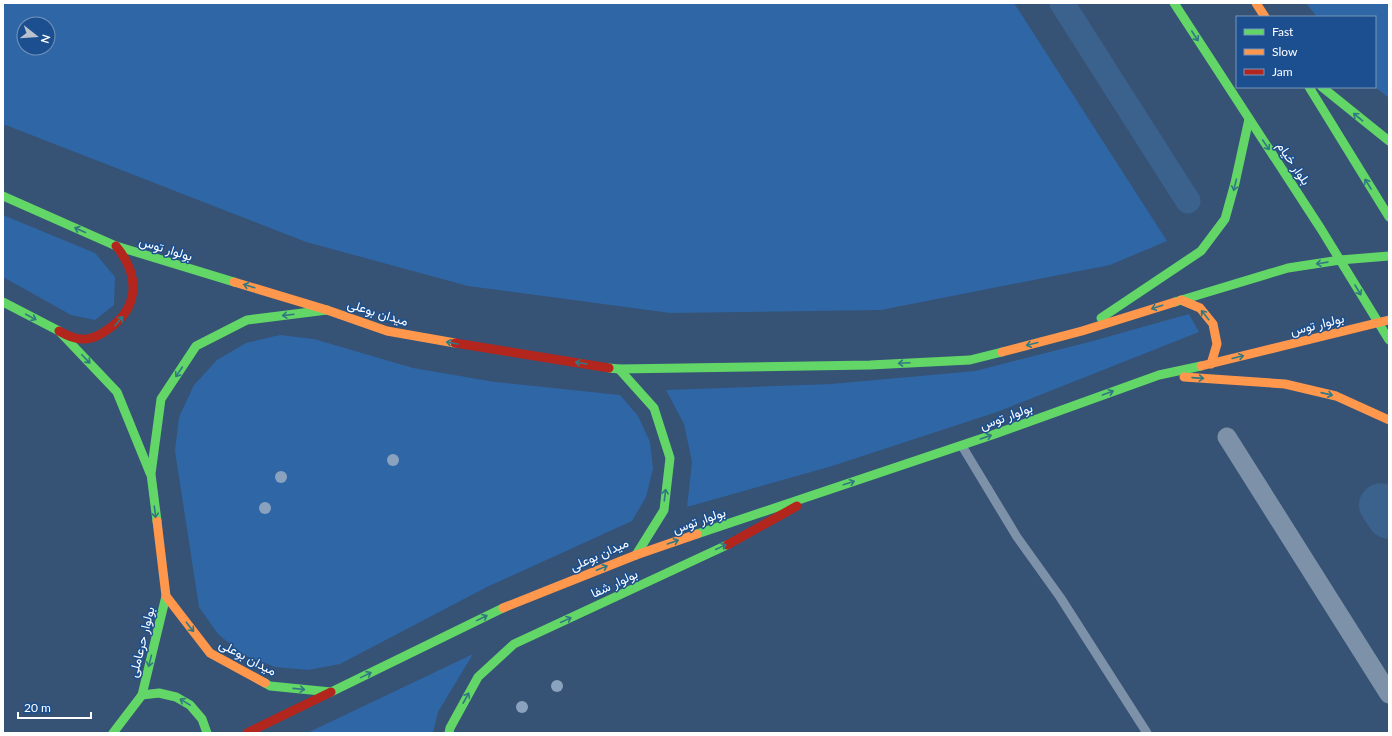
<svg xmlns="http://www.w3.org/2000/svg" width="1392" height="736" viewBox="0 0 1392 736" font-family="Lato,Vazirmatn,sans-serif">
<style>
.green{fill:#2f66a5;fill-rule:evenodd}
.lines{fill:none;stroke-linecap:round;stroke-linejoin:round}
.canal{stroke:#3b618d;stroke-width:25}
.river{stroke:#3b618d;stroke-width:44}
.lane{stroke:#7d92a8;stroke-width:9}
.street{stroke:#7d92a8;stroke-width:19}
.fast{stroke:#63d668;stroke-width:9}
.slow{stroke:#ff974d;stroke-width:9}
.jam{stroke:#b3261e;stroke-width:9}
.tree{fill:#8aa2be}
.oneway{stroke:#317883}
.labels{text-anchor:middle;stroke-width:3;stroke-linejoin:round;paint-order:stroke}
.street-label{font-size:13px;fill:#fff;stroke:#1b4f8f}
</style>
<rect width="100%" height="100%" fill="#365274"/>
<!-- green -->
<g class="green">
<path d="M 3,3 L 1014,3 L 1167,241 L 1110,265 L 881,310 L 670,313 L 468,286 L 306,242 L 3,124 ZM 24,24 L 48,24 L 48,48 L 24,48 Z"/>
<path d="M 1306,3 L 1389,3 L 1389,98 L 1375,87 L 1375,17 L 1317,17 Z"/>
<path d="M 3,215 L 95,253 L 115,277 L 114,305 L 95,320 L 71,315 L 3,277 Z"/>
<path d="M 1189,314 L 1199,332 L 997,412 L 829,467 L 687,507 L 692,462 L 684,424 L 666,390 L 831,384 L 975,371 L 1089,342 Z"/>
<path d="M 280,335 L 314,339 L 413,368 L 495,382 L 620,395 L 638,416 L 650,442 L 653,469 L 646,497 L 632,521 L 487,587 L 340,664 L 308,670 L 275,667 L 244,655 L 218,634 L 199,607 L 175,451 L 179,417 L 194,385 L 217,360 L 246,343 Z"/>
<path d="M 473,654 L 438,712 L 433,733 L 307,733 Z"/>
</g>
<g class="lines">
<!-- canal -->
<path class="canal" d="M 1062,3 L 1188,201"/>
<!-- river -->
<path class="river" d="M 1381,505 L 1389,517"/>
<!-- lane -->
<path class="lane" d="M 962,446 L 1017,537 L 1060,597 L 1147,733"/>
<!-- street -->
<path class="street" d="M 1227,437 L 1389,694"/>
<!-- fast -->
<g class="fast">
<path d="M 1174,3 L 1321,229 L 1389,340"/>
<path d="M 1309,87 L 1389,217"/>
<path d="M 1322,87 L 1389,141"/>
<path d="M 3,196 L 116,246 L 234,282"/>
<path d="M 3,302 L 59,331 L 117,392 L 150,473"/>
<path d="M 1175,302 L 1288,268 L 1340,260 L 1389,256"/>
<path d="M 1101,318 L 1201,251 L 1225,219 L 1235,183 L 1249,119"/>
<path d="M 609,368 L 619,369 L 870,365 L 970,360 L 1002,352"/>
<path d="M 619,369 L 654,408 L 670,458 L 664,510 L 636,555"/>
<path d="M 157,521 L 151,474 L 161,399 L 196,346 L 247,320 L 327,310"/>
<path d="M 697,534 L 995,434 L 1159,375 L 1201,366"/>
<path d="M 265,683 L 270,686 L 331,692 L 503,608"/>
<path d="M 142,695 L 159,693 L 176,697 L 190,705 L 202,719 L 207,733"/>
<path d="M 113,733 L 142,695 L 166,596"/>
<path d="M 449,733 L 450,728 L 478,677 L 514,644 L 727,545"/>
</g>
<!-- slow -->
<g class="slow">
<path d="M 1256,3 L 1265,17"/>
<path d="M 234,282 L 327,310 L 387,331 L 455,343"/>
<path d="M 1181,300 L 1200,308 L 1213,324 L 1217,344 L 1211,364"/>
<path d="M 1002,352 L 1082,331 L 1175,302"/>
<path d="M 1201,366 L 1389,320"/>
<path d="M 1184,377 L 1285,384 L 1336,396 L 1389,420"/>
<path d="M 157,521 L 166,596 L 210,653 L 265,683"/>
<path d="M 503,608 L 636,555 L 697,534"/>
</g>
<!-- jam -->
<g class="jam">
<path d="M 59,331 C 66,335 74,339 82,339 C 91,340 100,335 107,330 C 140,308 140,275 116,246"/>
<path d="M 455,343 L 609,368"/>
<path d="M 727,545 L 797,506"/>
<path d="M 247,733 L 331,692"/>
</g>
</g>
<!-- trees -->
<g class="tree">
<circle cx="393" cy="460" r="6"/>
<circle cx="281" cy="477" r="6"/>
<circle cx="265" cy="508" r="6"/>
<circle cx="557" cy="686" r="6"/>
<circle cx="522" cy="707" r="6"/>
</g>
<!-- one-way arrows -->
<defs><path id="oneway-shaft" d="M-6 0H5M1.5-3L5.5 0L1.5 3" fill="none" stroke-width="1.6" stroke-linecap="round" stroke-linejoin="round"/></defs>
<g class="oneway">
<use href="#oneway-shaft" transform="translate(1195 36) rotate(57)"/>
<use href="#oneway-shaft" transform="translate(1358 117) rotate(-140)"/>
<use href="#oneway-shaft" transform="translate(1266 145) rotate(56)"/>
<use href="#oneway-shaft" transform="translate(1368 184) rotate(-122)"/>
<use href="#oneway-shaft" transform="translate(1235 185) rotate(104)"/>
<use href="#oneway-shaft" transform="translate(80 230) rotate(-156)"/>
<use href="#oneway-shaft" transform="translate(1322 263) rotate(172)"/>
<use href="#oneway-shaft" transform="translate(249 286) rotate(-163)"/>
<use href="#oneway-shaft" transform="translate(1358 290) rotate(59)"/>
<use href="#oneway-shaft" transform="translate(1157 307) rotate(162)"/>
<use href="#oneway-shaft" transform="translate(288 315) rotate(173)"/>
<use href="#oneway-shaft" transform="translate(1205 315) rotate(-129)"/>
<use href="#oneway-shaft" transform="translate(31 317) rotate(28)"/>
<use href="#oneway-shaft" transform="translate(119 321) rotate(-49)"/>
<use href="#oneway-shaft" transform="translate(452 343) rotate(-170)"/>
<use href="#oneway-shaft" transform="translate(1032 344) rotate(166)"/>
<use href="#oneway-shaft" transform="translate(1238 357) rotate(-14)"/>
<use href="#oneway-shaft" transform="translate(86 359) rotate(46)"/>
<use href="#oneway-shaft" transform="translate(581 363) rotate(-171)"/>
<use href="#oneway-shaft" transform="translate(904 363) rotate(177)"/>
<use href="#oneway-shaft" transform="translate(179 372) rotate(124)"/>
<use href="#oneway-shaft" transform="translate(1198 378) rotate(4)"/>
<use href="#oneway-shaft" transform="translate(1108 393) rotate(-20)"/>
<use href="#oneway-shaft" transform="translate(1327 394) rotate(13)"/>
<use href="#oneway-shaft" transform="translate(986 437) rotate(-19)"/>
<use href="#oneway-shaft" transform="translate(849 483) rotate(-18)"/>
<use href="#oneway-shaft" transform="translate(665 495) rotate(-83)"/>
<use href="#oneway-shaft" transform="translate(155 512) rotate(83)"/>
<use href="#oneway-shaft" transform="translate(673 542) rotate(-19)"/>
<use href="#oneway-shaft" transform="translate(721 547) rotate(-25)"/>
<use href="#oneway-shaft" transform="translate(602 568) rotate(-22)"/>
<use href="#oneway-shaft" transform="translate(482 618) rotate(-26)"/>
<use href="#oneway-shaft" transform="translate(566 620) rotate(-25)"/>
<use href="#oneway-shaft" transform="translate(190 627) rotate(52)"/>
<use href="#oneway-shaft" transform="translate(150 661) rotate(104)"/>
<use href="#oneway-shaft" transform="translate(366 675) rotate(-26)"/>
<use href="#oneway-shaft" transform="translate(299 689) rotate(6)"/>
<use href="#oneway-shaft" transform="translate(466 698) rotate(-61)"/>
<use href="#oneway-shaft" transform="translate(185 702) rotate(-149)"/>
</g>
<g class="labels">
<!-- street labels -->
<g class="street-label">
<text transform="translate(1294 163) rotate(56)" y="5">بلوار خیام</text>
<text transform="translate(166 248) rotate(17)" y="5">بولوار توس</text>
<text transform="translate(378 312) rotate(17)" y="5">میدان بوعلی</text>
<text transform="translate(1317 324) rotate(-14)" y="5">بولوار توس</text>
<text transform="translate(1006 416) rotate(-20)" y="5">بولوار توس</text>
<text transform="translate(699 520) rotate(-19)" y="5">بولوار توس</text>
<text transform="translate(599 554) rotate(-24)" y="5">میدان بوعلی</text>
<text transform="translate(614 583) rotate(-25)" y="5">بولوار شفا</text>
<text transform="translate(141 642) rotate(-76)" y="5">بولوار حرعاملی</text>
<text transform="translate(248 657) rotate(28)" y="5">میدان بوعلی</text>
</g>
</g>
<!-- border -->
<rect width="1392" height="736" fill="none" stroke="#ffffff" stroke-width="8"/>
<!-- legend -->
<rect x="1236" y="16" width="140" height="72" fill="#1b4f8f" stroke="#7695bc"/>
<rect x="1244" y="29" width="20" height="6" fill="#63d668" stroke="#7695bc"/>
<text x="1272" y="36" font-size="12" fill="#ffffff">Fast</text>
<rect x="1244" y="49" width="20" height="6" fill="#ff974d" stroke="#7695bc"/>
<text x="1272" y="56" font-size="12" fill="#ffffff">Slow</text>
<rect x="1244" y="69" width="20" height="6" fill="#b3261e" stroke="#7695bc"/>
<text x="1272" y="76" font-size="12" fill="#ffffff">Jam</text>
<!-- north arrow -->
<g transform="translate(36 36) rotate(107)"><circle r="19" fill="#1b4f8f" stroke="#7695bc"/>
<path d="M0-3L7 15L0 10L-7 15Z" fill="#b9c2ce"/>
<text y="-6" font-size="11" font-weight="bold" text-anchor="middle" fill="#ffffff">N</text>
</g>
<!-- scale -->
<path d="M18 712v6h73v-6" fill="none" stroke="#ffffff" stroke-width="2"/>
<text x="24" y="712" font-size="12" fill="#ffffff" stroke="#1b4f8f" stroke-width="3" paint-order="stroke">20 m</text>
</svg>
